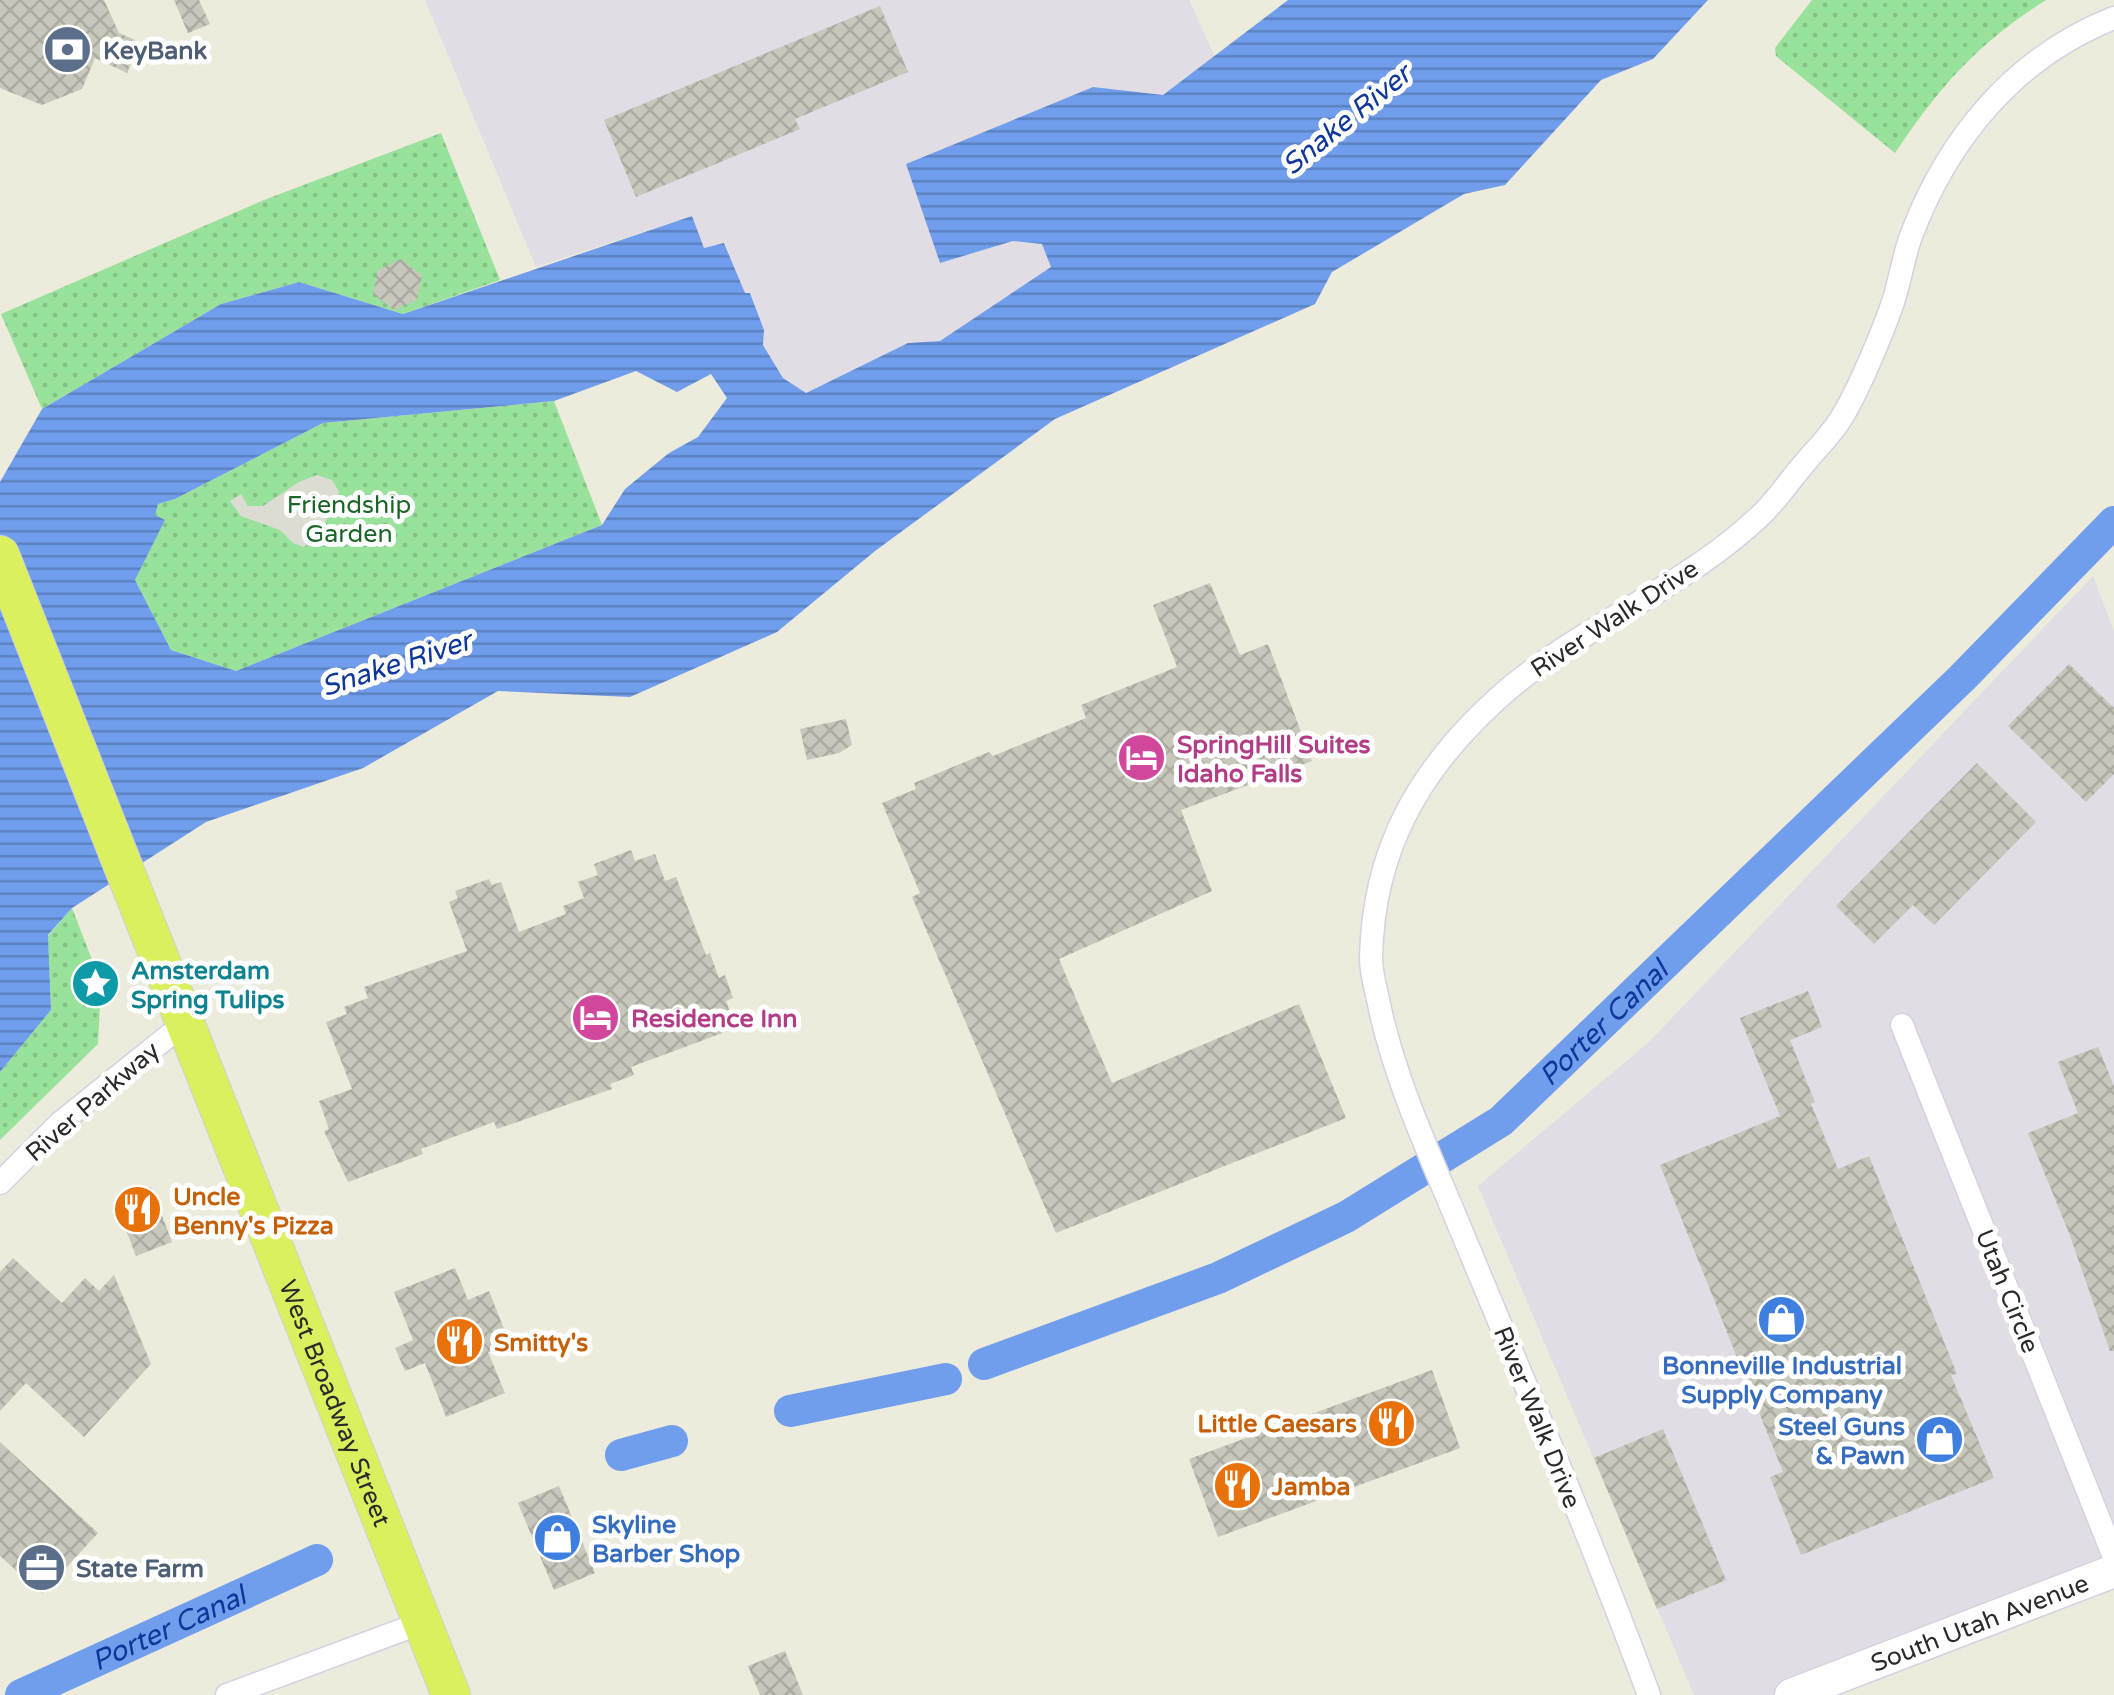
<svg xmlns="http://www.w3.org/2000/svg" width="2114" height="1695" viewBox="0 0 2114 1695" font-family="'Varela Round',sans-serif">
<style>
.industrial{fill:#e2dde4}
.park{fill:url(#park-dots)}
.plaza{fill:#dcdcd3}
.water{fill:url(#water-rules);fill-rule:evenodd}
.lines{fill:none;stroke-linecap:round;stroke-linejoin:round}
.canal{stroke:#709eed;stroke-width:32}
.building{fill:url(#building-cross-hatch)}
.minor-casing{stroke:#d4d1e3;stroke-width:25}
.secondary-casing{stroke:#d4d1e3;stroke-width:35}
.primary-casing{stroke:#d0d0d0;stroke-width:40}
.minor{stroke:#fff;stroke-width:22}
.secondary{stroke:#fff;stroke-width:32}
.primary{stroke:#dcef5e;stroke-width:38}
.labels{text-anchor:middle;stroke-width:10;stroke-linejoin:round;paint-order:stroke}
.service-label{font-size:25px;font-weight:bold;fill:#4e5e75;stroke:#fff;text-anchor:start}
.park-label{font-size:25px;fill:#1b6627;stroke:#fff}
.street-label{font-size:25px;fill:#2a2a2a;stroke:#fff}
.hotel-label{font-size:25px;font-weight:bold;fill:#b23c85;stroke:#fff;text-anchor:start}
.culture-label{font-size:25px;font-weight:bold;fill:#0d838f;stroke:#fff;text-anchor:start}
.food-label{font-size:25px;font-weight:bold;fill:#c56008;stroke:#fff;text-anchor:start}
.shop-label{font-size:25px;font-weight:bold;fill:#366cbe;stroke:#fff}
.water-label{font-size:28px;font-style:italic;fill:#0f3799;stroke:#fff}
</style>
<defs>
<pattern id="park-dots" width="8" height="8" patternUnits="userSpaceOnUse" patternTransform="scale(2.5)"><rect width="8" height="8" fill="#99e29b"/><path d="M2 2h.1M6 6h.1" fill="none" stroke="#84c286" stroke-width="1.8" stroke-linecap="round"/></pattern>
<pattern id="water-rules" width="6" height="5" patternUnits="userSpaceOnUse" patternTransform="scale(2.5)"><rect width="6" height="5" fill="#709eed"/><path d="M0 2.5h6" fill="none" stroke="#5c81c0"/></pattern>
<pattern id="building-cross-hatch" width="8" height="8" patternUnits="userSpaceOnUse" patternTransform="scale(2.5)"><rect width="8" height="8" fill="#c7c7bc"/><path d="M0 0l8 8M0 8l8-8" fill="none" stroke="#ababa2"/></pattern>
</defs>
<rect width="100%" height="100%" fill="#ecebdc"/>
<!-- industrial -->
<g class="industrial">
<path d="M 425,0 L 1189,0 L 1215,57 L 1163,95 L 1093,87 L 906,164 L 940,263 L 1013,241 L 1043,244 L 1051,267 L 940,341 L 908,343 L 805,393 L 783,378 L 763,344 L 764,330 L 751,294 L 745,294 L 725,243 L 704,248 L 692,216 L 536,267 Z"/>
<path d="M 2093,576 L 2114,631 L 2114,1571 L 1790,1695 L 1694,1695 L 1478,1186 L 1650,1041 Z"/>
</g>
<!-- park -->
<g class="park">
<path d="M 1812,0 L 2046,0 C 1977,44 1941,85 1895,153 L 1776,56 L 1775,48 Z"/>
<path d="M 441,133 L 500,280 L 403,314 L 299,282 L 221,304 L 42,409 L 1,314 L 264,200 Z"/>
<path d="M 554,401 L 602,525 L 236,671 L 171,650 L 135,580 L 164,521 L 154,516 L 158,504 L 175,499 L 323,423 Z"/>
<path d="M 72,908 L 101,983 L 98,1044 L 0,1140 L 0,1072 L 51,1010 L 48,936 Z"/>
</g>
<!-- plaza -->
<path class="plaza" d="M 317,475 L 332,480 L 339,492 L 338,501 L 314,540 L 304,547 L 293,543 L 280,530 L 241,516 L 230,501 L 241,494 L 248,506 L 263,506 L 299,482 Z"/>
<!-- water -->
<path class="water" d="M 1288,0 L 1708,0 L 1653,59 L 1601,80 L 1505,185 L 1464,194 L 1332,272 L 1315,304 L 1055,419 L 875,551 L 777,632 L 630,697 L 498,691 L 363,768 L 206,822 L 72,908 L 48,935 L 51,1010 L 0,1072 L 0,482 L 42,409 L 221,304 L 299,282 L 403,314 L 692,216 L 704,248 L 724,243 L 745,293 L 750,293 L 764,330 L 763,345 L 783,378 L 806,393 L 908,343 L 940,341 L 1051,267 L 1042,244 L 1013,241 L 940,263 L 906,164 L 1093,87 L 1163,95 ZM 636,371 L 677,392 L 711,374 L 727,398 L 698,437 L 669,453 L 625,489 L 602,525 L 236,671 L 171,650 L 135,580 L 165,520 L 155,515 L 158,504 L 175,499 L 323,423 L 554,401 Z"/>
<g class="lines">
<!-- canal -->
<g class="canal">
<path id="s1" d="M 984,1364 L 1218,1278 L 1346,1217 L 1501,1121 L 1962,678 L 2114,522"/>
<path d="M 790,1411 L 946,1379"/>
<path d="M 621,1455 L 672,1441"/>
<path id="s2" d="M 21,1695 L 317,1560"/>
</g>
</g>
<!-- building -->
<g class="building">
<path d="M 0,0 L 104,0 L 119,33 L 140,42 L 127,73 L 95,58 L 82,89 L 42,105 L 0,88 Z"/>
<path d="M 174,0 L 199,0 L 210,24 L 188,33 Z"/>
<path d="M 880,6 L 908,72 L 795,119 L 800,129 L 636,197 L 604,120 Z"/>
<path d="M 401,259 L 422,276 L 417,300 L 394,310 L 373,294 L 378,270 Z"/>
<path d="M 1210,583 L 1240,655 L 1268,644 L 1312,761 L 1181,810 L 1212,891 L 1059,959 L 1112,1083 L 1299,1004 L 1346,1118 L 1056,1233 L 912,897 L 920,893 L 882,803 L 916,789 L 914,783 L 989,752 L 993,756 L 1086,718 L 1081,705 L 1177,667 L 1153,605 Z"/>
<path d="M 2069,664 L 2114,708 L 2114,774 L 2086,802 L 2008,726 Z"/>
<path d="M 846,719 L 852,745 L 839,753 L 807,760 L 800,729 Z"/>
<path d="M 1977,763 L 2036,822 L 1934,925 L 1913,905 L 1874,944 L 1836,906 Z"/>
<path d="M 631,850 L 635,861 L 655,854 L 665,881 L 676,877 L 706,955 L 710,953 L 719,978 L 725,975 L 733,998 L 726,1001 L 736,1028 L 631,1067 L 634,1075 L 610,1084 L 612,1089 L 497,1129 L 494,1122 L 421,1149 L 423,1154 L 348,1182 L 324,1131 L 329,1129 L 319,1101 L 352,1089 L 326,1022 L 347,1014 L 344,1007 L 368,998 L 364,987 L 467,951 L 449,902 L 458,898 L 455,891 L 489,879 L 492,885 L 501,882 L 519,932 L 566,914 L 563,906 L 584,898 L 578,882 L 598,875 L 594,864 Z"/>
<path d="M 1808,991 L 1822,1027 L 1790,1040 L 1815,1102 L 1811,1104 L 1838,1169 L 1869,1156 L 1957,1374 L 1951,1375 L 1994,1478 L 1801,1555 L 1770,1477 L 1783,1472 L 1660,1165 L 1780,1116 L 1740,1018 Z"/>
<path d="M 2098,1047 L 2114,1086 L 2114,1351 L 2110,1351 L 2069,1233 L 2028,1133 L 2078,1113 L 2058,1062 Z"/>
<path d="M 151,1187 L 172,1242 L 136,1256 L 115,1201 Z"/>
<path d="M 13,1258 L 62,1303 L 85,1278 L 99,1291 L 114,1275 L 151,1364 L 84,1437 L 26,1383 L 0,1411 L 0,1272 Z"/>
<path d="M 455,1268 L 468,1300 L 489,1291 L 510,1344 L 488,1352 L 505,1393 L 446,1417 L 425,1363 L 405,1371 L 395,1348 L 413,1340 L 394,1292 Z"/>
<path d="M 1432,1370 L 1460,1448 L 1218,1537 L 1189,1459 Z"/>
<path d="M 1663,1429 L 1726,1580 L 1657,1609 L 1594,1458 Z"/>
<path d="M 0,1442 L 98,1533 L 42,1594 L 0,1556 Z"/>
<path d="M 559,1486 L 595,1573 L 554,1590 L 518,1503 Z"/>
<path d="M 785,1651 L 803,1695 L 760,1695 L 748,1666 Z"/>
</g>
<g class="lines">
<defs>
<g id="minor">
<path d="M 1902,1025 L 2114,1557"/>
<path d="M 0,1183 L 60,1123 L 186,1022"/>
<path d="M 227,1695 L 421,1623"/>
<path d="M 1649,1695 C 1591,1538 1525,1384 1461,1230 C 1431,1157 1397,1086 1380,1009 C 1377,992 1371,975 1371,958 C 1373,851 1418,771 1496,700 C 1577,626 1686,589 1764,512 C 1778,498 1790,480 1803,465 C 1816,449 1832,434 1842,417 C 1858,391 1882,334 1892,305 C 1900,282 1903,258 1911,236 C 1948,138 2015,57 2114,18"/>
</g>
<g id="secondary">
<path id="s3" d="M 1791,1695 L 2114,1571"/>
</g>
<g id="primary">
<path id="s4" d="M 0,555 L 451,1695"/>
</g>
</defs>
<!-- minor casing -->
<use href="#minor" class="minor-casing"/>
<!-- secondary casing -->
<use href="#secondary" class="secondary-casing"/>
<!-- primary casing -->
<use href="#primary" class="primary-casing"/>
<!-- minor -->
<use href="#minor" class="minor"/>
<!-- secondary -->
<use href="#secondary" class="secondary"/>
<!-- primary -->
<use href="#primary" class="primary"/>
</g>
<!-- icons -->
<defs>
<symbol id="bank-disc" viewBox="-11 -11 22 22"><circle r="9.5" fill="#5c6f8a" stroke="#fff"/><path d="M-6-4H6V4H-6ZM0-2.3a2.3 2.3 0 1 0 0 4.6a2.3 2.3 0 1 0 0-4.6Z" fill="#fff"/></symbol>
<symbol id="hotel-disc" viewBox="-11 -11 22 22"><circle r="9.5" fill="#d1479c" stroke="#fff"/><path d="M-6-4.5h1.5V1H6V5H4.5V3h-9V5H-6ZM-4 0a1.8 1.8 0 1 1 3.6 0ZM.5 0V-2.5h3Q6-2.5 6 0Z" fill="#fff"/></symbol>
<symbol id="sight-disc" viewBox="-11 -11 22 22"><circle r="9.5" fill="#0f9aa8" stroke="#fff"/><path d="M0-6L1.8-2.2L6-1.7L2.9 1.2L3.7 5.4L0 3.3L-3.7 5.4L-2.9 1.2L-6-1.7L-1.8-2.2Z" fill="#fff"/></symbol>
<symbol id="restaurant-disc" viewBox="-11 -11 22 22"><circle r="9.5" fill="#e8710a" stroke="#fff"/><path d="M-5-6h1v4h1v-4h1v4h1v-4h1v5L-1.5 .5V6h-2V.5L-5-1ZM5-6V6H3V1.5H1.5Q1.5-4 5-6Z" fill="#fff"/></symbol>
<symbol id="shop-disc" viewBox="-11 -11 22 22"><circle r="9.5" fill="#3f7fe0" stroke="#fff"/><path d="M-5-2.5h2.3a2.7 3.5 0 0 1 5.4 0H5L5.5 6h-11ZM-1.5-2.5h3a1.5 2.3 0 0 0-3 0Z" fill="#fff"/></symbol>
<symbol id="office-disc" viewBox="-11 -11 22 22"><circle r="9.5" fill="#5c6f8a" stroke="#fff"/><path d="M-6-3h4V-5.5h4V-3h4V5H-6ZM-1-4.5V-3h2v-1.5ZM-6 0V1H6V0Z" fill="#fff"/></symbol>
</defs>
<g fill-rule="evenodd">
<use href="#bank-disc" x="40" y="22" width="55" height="55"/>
<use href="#hotel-disc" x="1114" y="730" width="55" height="55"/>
<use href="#sight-disc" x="68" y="956" width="55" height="55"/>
<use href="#hotel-disc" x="568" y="990" width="55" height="55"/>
<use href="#restaurant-disc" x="110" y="1182" width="55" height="55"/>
<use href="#shop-disc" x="1754" y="1292" width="55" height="55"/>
<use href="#restaurant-disc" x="432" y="1314" width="55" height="55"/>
<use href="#restaurant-disc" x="1364" y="1396" width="55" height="55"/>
<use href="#shop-disc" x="1912" y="1412" width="55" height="55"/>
<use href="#restaurant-disc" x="1210" y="1458" width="55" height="55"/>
<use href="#shop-disc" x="530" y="1510" width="55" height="55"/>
<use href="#office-disc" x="14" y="1540" width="55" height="55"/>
</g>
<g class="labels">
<!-- service labels -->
<g class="service-label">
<text x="103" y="59">KeyBank</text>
<text x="76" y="1577">State Farm</text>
</g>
<!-- park labels -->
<g class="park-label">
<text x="349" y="513">Friendship<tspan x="349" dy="29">Garden</tspan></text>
</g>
<!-- street labels -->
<g class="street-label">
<text transform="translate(1614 618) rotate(-33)" y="9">River Walk Drive</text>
<text transform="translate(92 1101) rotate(-41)" y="9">River Parkway</text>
<text transform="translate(2008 1291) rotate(68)" y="9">Utah Circle</text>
<text dy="9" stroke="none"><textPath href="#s4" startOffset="912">West Broadway Street</textPath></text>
<text transform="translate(1538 1417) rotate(68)" y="9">River Walk Drive</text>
<text dy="9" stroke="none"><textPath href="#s3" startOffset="202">South Utah Avenue</textPath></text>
</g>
<!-- hotel labels -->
<g class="hotel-label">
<text x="1177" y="753">SpringHill Suites<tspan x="1177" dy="29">Idaho Falls</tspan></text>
<text x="631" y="1027">Residence Inn</text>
</g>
<!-- culture labels -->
<g class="culture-label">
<text x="131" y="979">Amsterdam<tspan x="131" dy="29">Spring Tulips</tspan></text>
</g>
<!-- food labels -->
<g class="food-label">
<text x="173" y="1205">Uncle<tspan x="173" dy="29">Benny's Pizza</tspan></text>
<text x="494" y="1351">Smitty's</text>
<text x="1357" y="1432" text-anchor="end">Little Caesars</text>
<text x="1272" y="1495">Jamba</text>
</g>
<!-- shop labels -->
<g class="shop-label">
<text x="1782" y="1374">Bonneville Industrial<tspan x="1782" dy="29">Supply Company</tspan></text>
<text x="1905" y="1435" text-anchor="end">Steel Guns<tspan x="1905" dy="29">&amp; Pawn</tspan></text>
<text x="592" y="1533" text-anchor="start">Skyline<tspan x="592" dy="29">Barber Shop</tspan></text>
</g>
<!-- water labels -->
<g class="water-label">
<text transform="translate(1346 119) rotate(-39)" y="10">Snake River</text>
<text transform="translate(396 663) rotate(-18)" y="10">Snake River</text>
<text dy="10" stroke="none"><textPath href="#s1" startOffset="715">Porter Canal</textPath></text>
<text dy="10" stroke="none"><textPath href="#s2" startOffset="162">Porter Canal</textPath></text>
</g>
</g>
</svg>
